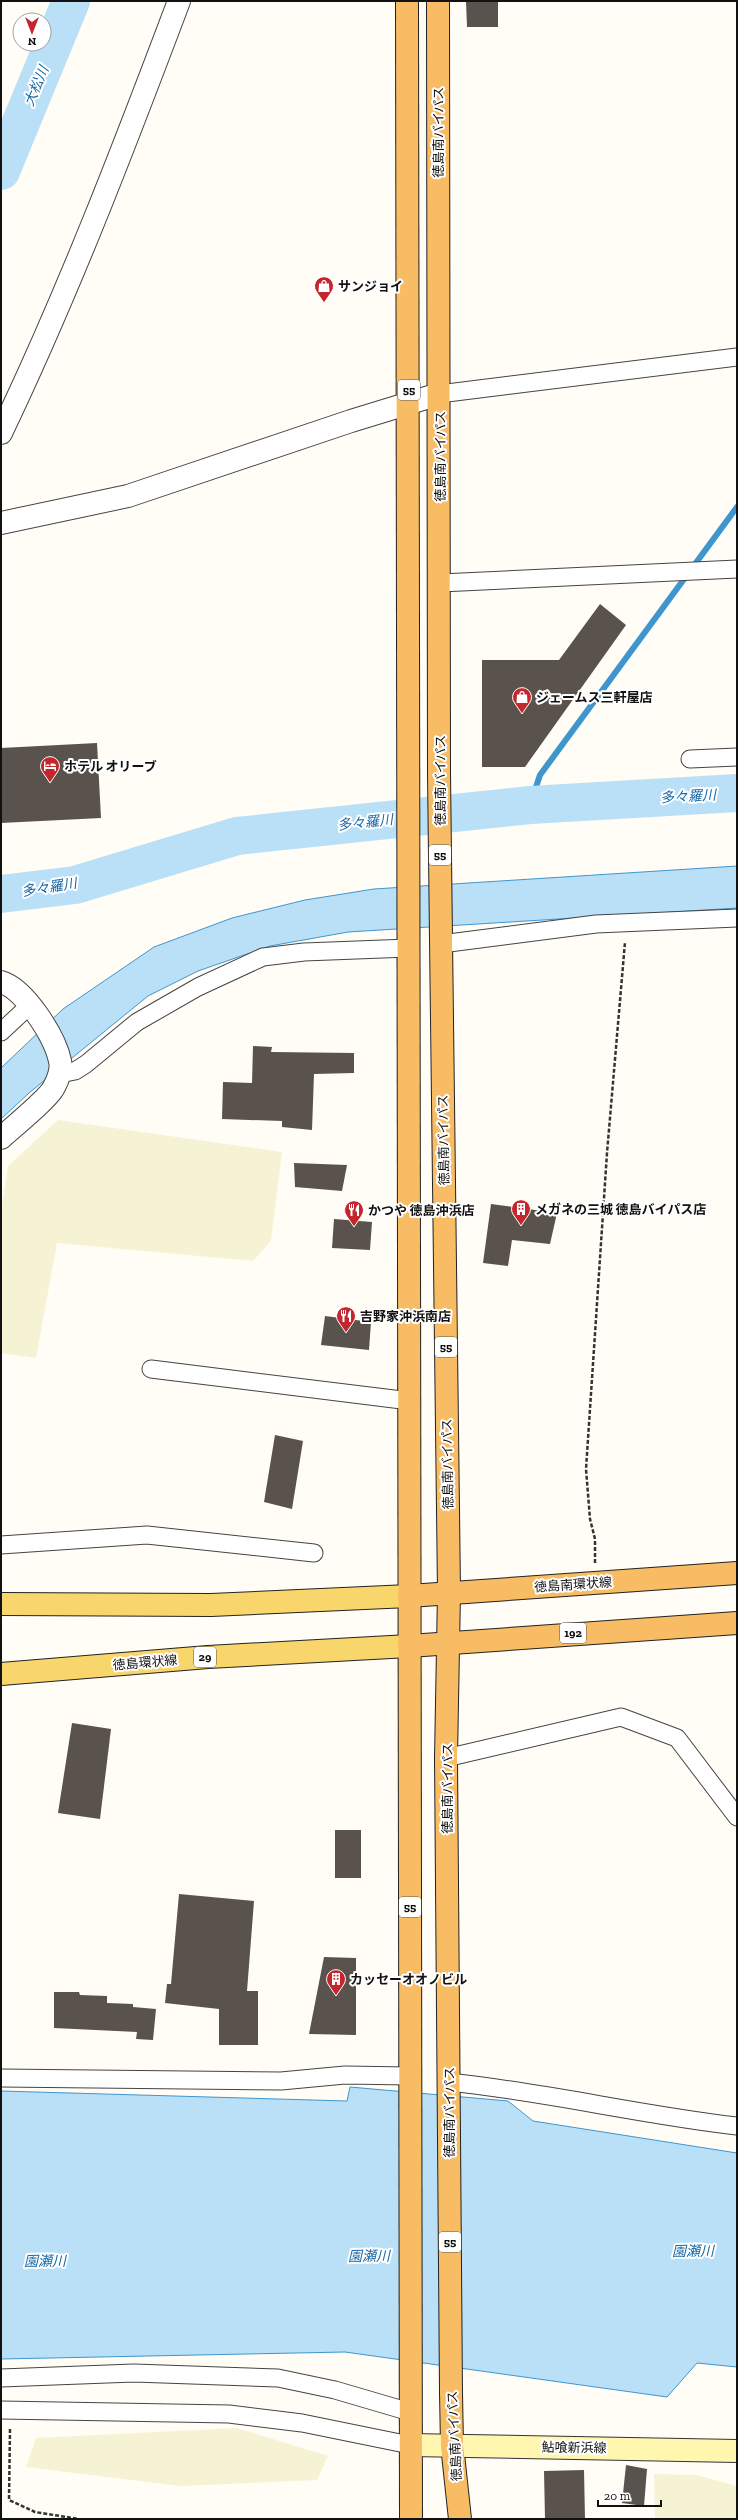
<svg xmlns="http://www.w3.org/2000/svg" width="738" height="2520" viewBox="0 0 738 2520" font-family="'Zilla Slab','Noto Sans JP',serif">
<style>
.farmland{fill:#f6f3d4}
.water{fill:#b9e0f7;stroke:#3f96cf}
.lines{fill:none;stroke-linecap:round;stroke-linejoin:round}
.stream{stroke:#3f96cf;stroke-width:6}
.river{stroke:#b9e0f7;stroke-width:38}
.building{fill:#5a524d}
.minor-casing{stroke:#444;stroke-width:19}
.tertiary-casing{stroke:#444;stroke-width:24}
.secondary-casing{stroke:#333;stroke-width:24}
.primary-casing{stroke:#222;stroke-width:24}
.trunk-casing{stroke:#222;stroke-width:24}
.path{stroke:#333;stroke-width:2.5;stroke-dasharray:4 2;stroke-linecap:butt}
.minor{stroke:#fff;stroke-width:17}
.tertiary{stroke:#fff;stroke-width:22}
.secondary{stroke:#fff6b0;stroke-width:22}
.primary{stroke:#f9d66b;stroke-width:22}
.trunk{stroke:#f7bc64;stroke-width:22}
.labels{text-anchor:middle;stroke-width:4;stroke-linejoin:round;paint-order:stroke}
.shield{fill:#fff;stroke:#585858;stroke-width:1}
.shield-label{font-size:12px;font-weight:bold;fill:#111}
.street-label{font-size:13px;fill:#111;stroke:#fff}
.poi-label{font-size:13px;font-weight:bold;fill:#111;stroke:#fff;text-anchor:start}
.water-label{font-size:14px;font-style:italic;fill:#1768a6;stroke:#fff}
</style>
<rect width="100%" height="100%" fill="#fffdf5"/>
<!-- farmland -->
<g class="farmland">
<path d="M 58,1120 L 282,1152 L 271,1241 L 253,1261 L 57,1243 L 36,1358 L 1,1353 L 1,1213 L 8,1166 Z"/>
<path d="M 237,2428 L 328,2456 L 317,2480 L 180,2486 L 26,2467 L 36,2438 Z"/>
<path d="M 654,2474 L 697,2475 L 737,2486 L 737,2519 L 655,2519 Z"/>
</g>
<!-- water -->
<g class="water">
<path d="M 737,866 L 737,908 L 348,932 L 270,946 L 198,971 L 148,996 L 29,1093 L 1,1119 L 1,1068 L 63,1009 L 154,947 L 232,918 L 305,900 L 374,889 Z"/>
<path d="M 350,2087 L 508,2101 L 533,2121 L 737,2153 L 737,2367 L 697,2363 L 667,2397 L 345,2352 L 1,2359 L 1,2091 L 347,2101 Z"/>
</g>
<g class="lines">
<!-- stream -->
<path class="stream" d="M 530,805 L 540,775 L 737,507"/>
<!-- river -->
<g class="river">
<path d="M 1,171 L 71,1"/>
<path d="M 1,894 L 75,885 L 237,836 L 530,805 L 737,793"/>
</g>
</g>
<!-- building -->
<g class="building">
<path d="M 466,1 L 498,1 L 498,27 L 467,27 Z"/>
<path d="M 600,604 L 626,625 L 525,767 L 482,767 L 482,660 L 559,660 Z"/>
<path d="M 97,743 L 101,818 L 1,823 L 1,748 Z"/>
<path d="M 253,1046 L 272,1047 L 271,1052 L 354,1053 L 354,1073 L 314,1074 L 312,1130 L 282,1127 L 282,1121 L 222,1119 L 223,1082 L 252,1083 Z"/>
<path d="M 294,1163 L 347,1165 L 342,1191 L 295,1187 Z"/>
<path d="M 491,1204 L 557,1213 L 550,1244 L 512,1240 L 508,1266 L 483,1263 Z"/>
<path d="M 334,1219 L 372,1222 L 370,1250 L 332,1248 Z"/>
<path d="M 325,1316 L 371,1322 L 369,1350 L 321,1345 Z"/>
<path d="M 275,1435 L 303,1441 L 292,1509 L 264,1502 Z"/>
<path d="M 72,1723 L 111,1729 L 100,1819 L 58,1813 Z"/>
<rect x="335" y="1830" width="26" height="48"/>
<path d="M 179,1894 L 254,1901 L 247,1991 L 258,1991 L 258,2045 L 219,2045 L 219,2009 L 165,2003 L 167,1984 L 171,1984 Z"/>
<path d="M 324,1957 L 356,1958 L 356,2035 L 309,2034 Z"/>
<path d="M 54,1992 L 79,1992 L 80,1995 L 107,1996 L 107,2003 L 133,2004 L 133,2007 L 156,2009 L 153,2040 L 136,2039 L 137,2032 L 54,2028 Z"/>
<path d="M 626,2465 L 647,2469 L 644,2506 L 622,2503 Z"/>
<path d="M 584,2470 L 585,2519 L 545,2519 L 544,2471 Z"/>
</g>
<g class="lines">
<defs>
<g id="minor">
<path d="M 439,394 L 737,357"/>
<path d="M 440,583 L 737,569"/>
<path d="M 690,759 L 737,757"/>
<path d="M 441,944 L 596,924 L 737,918"/>
<path d="M 1,1032 L 30,1005"/>
<path d="M 60,1074 L 75,1071 L 86,1064 L 137,1022 L 198,987 L 263,957 L 304,952 L 409,948"/>
<path d="M 151,1369 L 410,1401"/>
<path d="M 1,1545 L 147,1535 L 314,1553"/>
<path d="M 446,1758 L 621,1717 L 677,1738 L 737,1817"/>
<path d="M 1,2078 L 281,2081 L 345,2075 L 409,2076"/>
<path d="M 449,2082 C 546,2092 641,2115 737,2126"/>
<path d="M 1,2378 L 134,2373 L 278,2378 L 335,2390 L 410,2412"/>
<path d="M 1,2410 L 229,2414 L 302,2423 L 410,2445"/>
</g>
<g id="tertiary">
<path d="M 1,433 C 68,293 124,147 179,1"/>
<path d="M 1,523 L 128,496 L 351,421 L 439,394"/>
<path d="M 1,982 C 25,989 55,1037 60,1061 C 62,1069 58,1080 54,1087 C 49,1098 12,1128 1,1138"/>
</g>
<path id="secondary" d="M 410,2445 L 737,2451"/>
<g id="primary">
<path d="M 1,1604 L 211,1605 L 409,1596"/>
<path d="M 1,1674 L 208,1657 L 409,1646"/>
</g>
<g id="trunk">
<path d="M 407,1 L 411,2519"/>
<path d="M 438,1 L 439,774 L 449,1592 L 446,1758 L 451,2393 L 452,2445 L 460,2519"/>
<path d="M 409,1596 L 737,1573"/>
<path d="M 409,1646 L 737,1623"/>
</g>
</defs>
<!-- minor casing -->
<use href="#minor" class="minor-casing"/>
<!-- tertiary casing -->
<use href="#tertiary" class="tertiary-casing"/>
<!-- secondary casing -->
<use href="#secondary" class="secondary-casing"/>
<!-- primary casing -->
<use href="#primary" class="primary-casing"/>
<!-- trunk casing -->
<use href="#trunk" class="trunk-casing"/>
<!-- path -->
<g class="path">
<path d="M 595,1563 L 595,1539 L 590,1519 L 586,1469 L 607,1153 L 625,942"/>
<path d="M 10,2429 L 9,2500 L 35,2512 L 79,2519"/>
</g>
<!-- minor -->
<use href="#minor" class="minor"/>
<!-- tertiary -->
<use href="#tertiary" class="tertiary"/>
<!-- secondary -->
<use href="#secondary" class="secondary"/>
<!-- primary -->
<use href="#primary" class="primary"/>
<!-- trunk -->
<use href="#trunk" class="trunk"/>
</g>
<!-- icons -->
<defs>
<symbol id="shop-pin" viewBox="-11 -11 22 30"><path d="M0 17L-7.5 6A9.5 9.5 0 1 1 7.5 6Z" fill="#c4262e" stroke="#fff"/><path d="M-5-2.5h2.3a2.7 3.5 0 0 1 5.4 0H5L5.5 6h-11ZM-1.5-2.5h3a1.5 2.3 0 0 0-3 0Z" fill="#fff"/></symbol>
<symbol id="hotel-pin" viewBox="-11 -11 22 30"><path d="M0 17L-7.5 6A9.5 9.5 0 1 1 7.5 6Z" fill="#c4262e" stroke="#fff"/><path d="M-6-4.5h1.5V1H6V5H4.5V3h-9V5H-6ZM-4 0a1.8 1.8 0 1 1 3.6 0ZM.5 0V-2.5h3Q6-2.5 6 0Z" fill="#fff"/></symbol>
<symbol id="building-pin" viewBox="-11 -11 22 30"><path d="M0 17L-7.5 6A9.5 9.5 0 1 1 7.5 6Z" fill="#c4262e" stroke="#fff"/><path d="M-4-6H4V6H1V3H-1V6H-4ZM-2.5-4.3h1.7v1.8h-1.7ZM.8-4.3h1.7v1.8H.8ZM-2.5-1h1.7V.8h-1.7ZM.8-1h1.7V.8H.8Z" fill="#fff"/></symbol>
<symbol id="restaurant-pin" viewBox="-11 -11 22 30"><path d="M0 17L-7.5 6A9.5 9.5 0 1 1 7.5 6Z" fill="#c4262e" stroke="#fff"/><path d="M-5-6h1v4h1v-4h1v4h1v-4h1v5L-1.5 .5V6h-2V.5L-5-1ZM5-6V6H3V1.5H1.5Q1.5-4 5-6Z" fill="#fff"/></symbol>
</defs>
<g fill-rule="evenodd">
<use href="#shop-pin" x="313" y="275" width="22" height="30"/>
<use href="#shop-pin" x="511" y="686" width="22" height="30"/>
<use href="#hotel-pin" x="39" y="755" width="22" height="30"/>
<use href="#building-pin" x="510" y="1198" width="22" height="30"/>
<use href="#restaurant-pin" x="343" y="1199" width="22" height="30"/>
<use href="#restaurant-pin" x="335" y="1305" width="22" height="30"/>
<use href="#building-pin" x="325" y="1968" width="22" height="30"/>
</g>
<g class="labels">
<!-- shield labels -->
<g class="shield">
<rect x="398" y="380" width="22" height="20" rx="3"/>
<rect x="429" y="845" width="22" height="20" rx="3"/>
<rect x="435" y="1337" width="22" height="20" rx="3"/>
<rect x="560" y="1623" width="26" height="20" rx="3"/>
<rect x="194" y="1647" width="22" height="20" rx="3"/>
<rect x="399" y="1897" width="22" height="20" rx="3"/>
<rect x="439" y="2232" width="22" height="20" rx="3"/>
</g>
<g class="shield-label">
<text x="409" y="394">55</text>
<text x="440" y="859">55</text>
<text x="446" y="1351">55</text>
<text x="573" y="1637">192</text>
<text x="205" y="1661">29</text>
<text x="410" y="1911">55</text>
<text x="450" y="2246">55</text>
</g>
<!-- street labels -->
<g class="street-label">
<text transform="translate(438 132) rotate(-90)" y="5">徳島南バイパス</text>
<text transform="translate(440 456) rotate(-90)" y="5">徳島南バイパス</text>
<text transform="translate(440 780) rotate(-90)" y="5">徳島南バイパス</text>
<text transform="translate(443 1140) rotate(-91)" y="5">徳島南バイパス</text>
<text transform="translate(447 1464) rotate(-91)" y="5">徳島南バイパス</text>
<text transform="translate(573 1584) rotate(-4)" y="5">徳島南環状線</text>
<text transform="translate(145 1662) rotate(-5)" y="5">徳島環状線</text>
<text transform="translate(447 1788) rotate(-90)" y="5">徳島南バイパス</text>
<text transform="translate(449 2112) rotate(-90)" y="5">徳島南バイパス</text>
<text transform="translate(454 2436) rotate(-93)" y="5">徳島南バイパス</text>
<text transform="translate(574 2447) rotate(1)" y="5">鮎喰新浜線</text>
</g>
<!-- poi labels -->
<g class="poi-label">
<text x="338" y="291">サンジョイ</text>
<text x="536" y="702">ジェームス三軒屋店</text>
<text x="64" y="771">ホテル オリーブ</text>
<text x="535" y="1214">メガネの三城 徳島バイパス店</text>
<text x="368" y="1215">かつや 徳島沖浜店</text>
<text x="360" y="1321">吉野家沖浜南店</text>
<text x="350" y="1984">カッセーオオノビル</text>
</g>
<!-- water labels -->
<g class="water-label">
<text transform="translate(36 86) rotate(-67)" y="5">大松川</text>
<text transform="translate(688 796) rotate(-3)" y="5">多々羅川</text>
<text transform="translate(365 822) rotate(-6)" y="5">多々羅川</text>
<text transform="translate(49 887) rotate(-9)" y="5">多々羅川</text>
<text transform="translate(693 2251) rotate(-1)" y="5">園瀬川</text>
<text transform="translate(369 2256) rotate(-1)" y="5">園瀬川</text>
<text transform="translate(45 2261) rotate(-1)" y="5">園瀬川</text>
</g>
</g>
<!-- border -->
<rect width="738" height="2520" fill="none" stroke="#111111" stroke-width="4"/>
<!-- north arrow -->
<g transform="translate(32 32) rotate(180)"><circle r="19" fill="#ffffff" stroke="#a0a0a0"/>
<path d="M0-3L7 15L0 10L-7 15Z" fill="#c4262e"/>
<text y="-6" font-size="11" font-weight="bold" text-anchor="middle" fill="#111111">N</text>
</g>
<!-- scale -->
<path d="M598 2500v6h63v-6" fill="none" stroke="#111111" stroke-width="2"/>
<text x="604" y="2500" font-size="12" fill="#111111" stroke="#ffffff" stroke-width="3" paint-order="stroke">20 m</text>
</svg>
